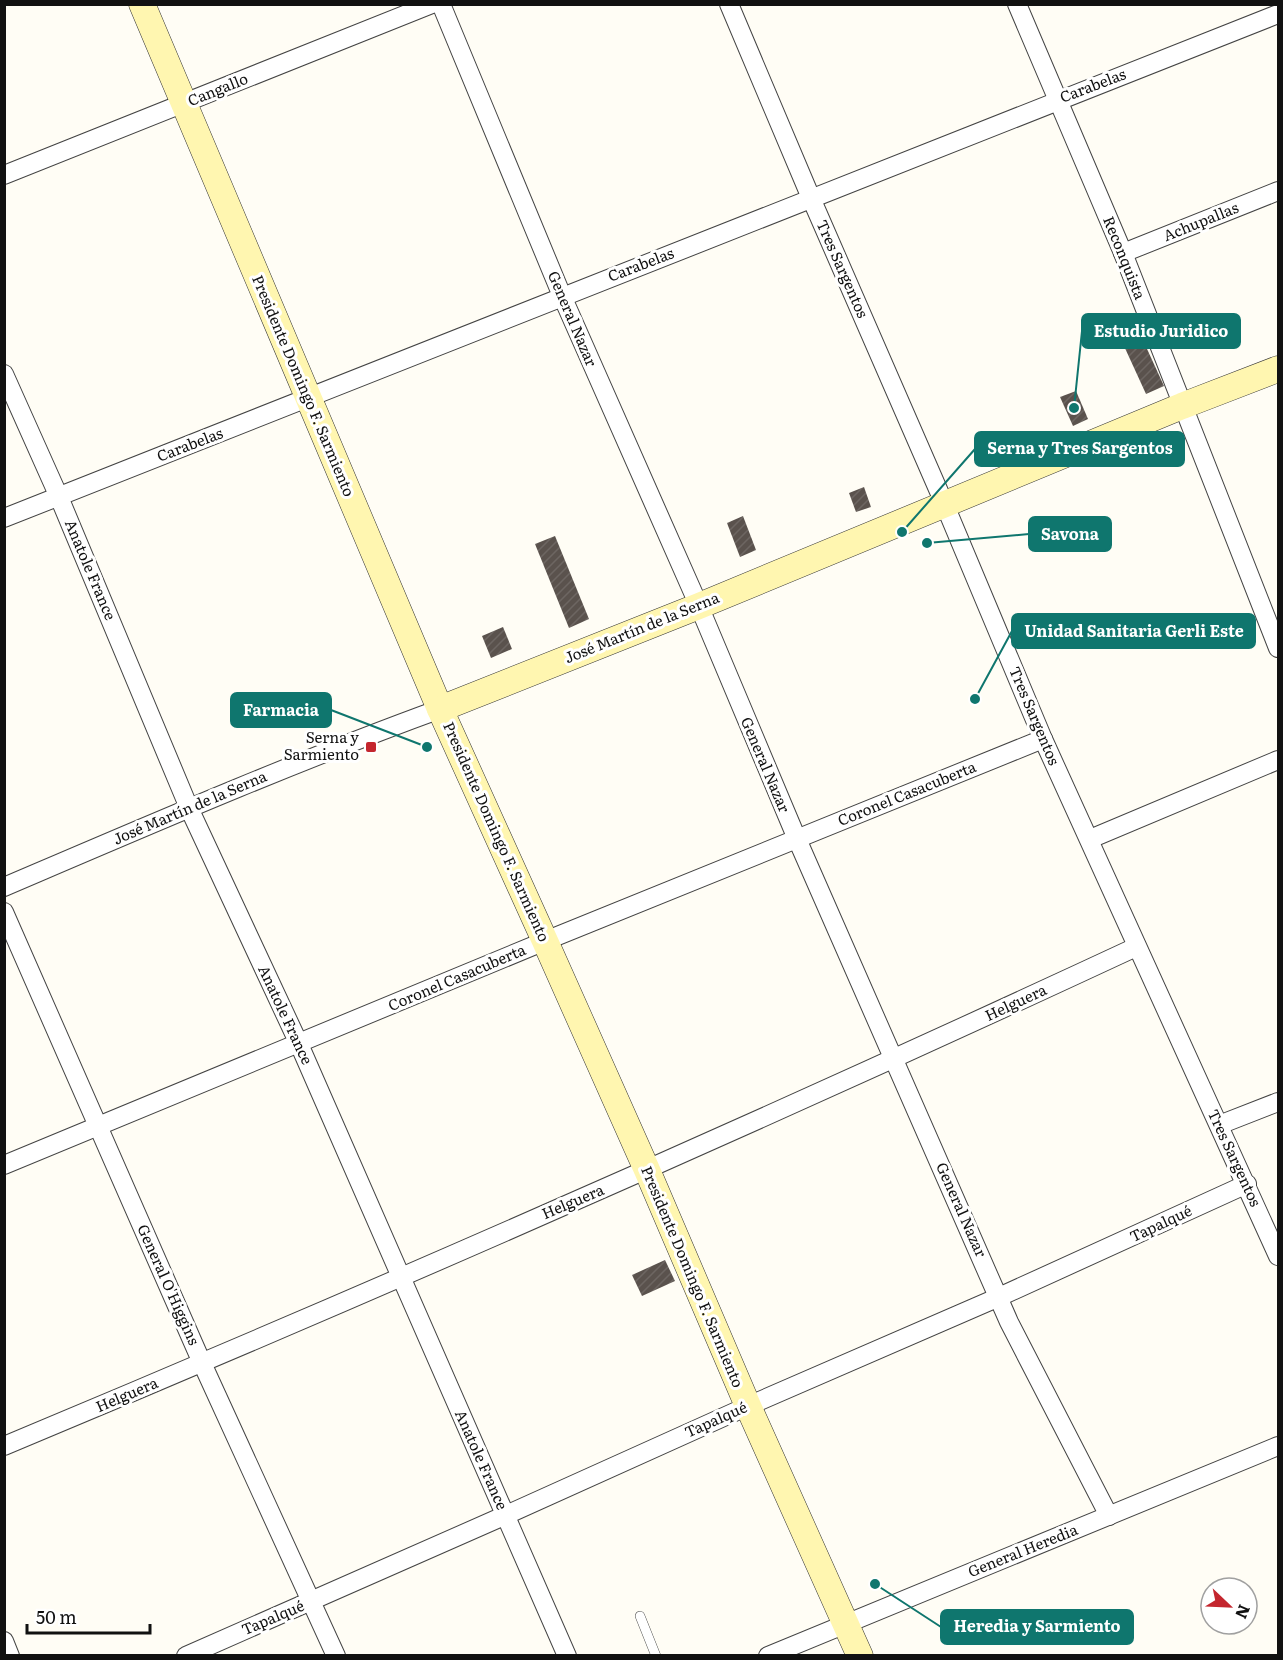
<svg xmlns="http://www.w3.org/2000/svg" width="1283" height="1660" viewBox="0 0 1283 1660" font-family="Literata,serif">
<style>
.building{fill:url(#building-hatch)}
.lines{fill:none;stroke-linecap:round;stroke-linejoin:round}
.lane-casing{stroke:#444;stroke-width:10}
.street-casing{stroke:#444;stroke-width:20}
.secondary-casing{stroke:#333;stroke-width:27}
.lane{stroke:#fff;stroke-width:9}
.street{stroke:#fff;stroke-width:18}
.secondary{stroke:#fff6b0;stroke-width:26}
.poi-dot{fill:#c4262e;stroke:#fff;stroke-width:2}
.labels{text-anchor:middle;stroke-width:6;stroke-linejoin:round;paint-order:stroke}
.street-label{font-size:15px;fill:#111;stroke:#fff}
.poi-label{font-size:15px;fill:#111;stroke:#fff;text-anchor:end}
.leader{fill:none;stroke:#0f766e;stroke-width:2}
.callout-dot{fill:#0f766e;stroke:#fff;stroke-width:2}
.callout{fill:#0f766e;stroke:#0f766e;stroke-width:2}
.callout-label{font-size:16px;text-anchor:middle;font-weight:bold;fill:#fff}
</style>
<defs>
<pattern id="building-hatch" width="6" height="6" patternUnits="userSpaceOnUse" patternTransform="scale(1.5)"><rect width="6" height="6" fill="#5a524d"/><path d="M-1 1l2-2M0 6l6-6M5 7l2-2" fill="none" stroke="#6d6662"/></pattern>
</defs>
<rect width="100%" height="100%" fill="#fffdf5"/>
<!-- building -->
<g class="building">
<path d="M 1142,338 L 1164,386 L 1146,394 L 1124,346 Z"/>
<path d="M 1076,391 L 1088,419 L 1073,426 L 1060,397 Z"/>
<path d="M 864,487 L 871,507 L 856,512 L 849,493 Z"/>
<path d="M 743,516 L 756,550 L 740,557 L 727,523 Z"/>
<path d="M 555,536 L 589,619 L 569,628 L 535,544 Z"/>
<path d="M 503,627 L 512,649 L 491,658 L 482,636 Z"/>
<path d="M 665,1260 L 675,1281 L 642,1296 L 632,1275 Z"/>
</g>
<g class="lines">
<defs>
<path id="lane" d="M 640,1616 L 656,1656"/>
<g id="street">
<path d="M 441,4 L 562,296 L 699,606 L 797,839 L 1009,1322 L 1109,1516"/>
<path d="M 729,4 L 811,198 L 944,503 L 1043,739 L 1278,1256"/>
<path d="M 1017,4 L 1123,253 L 1278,648"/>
<path d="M 4,175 L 432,4"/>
<path d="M 1123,253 L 1278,191"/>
<path d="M 4,374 L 59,497 L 189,808 L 299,1044 L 567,1656"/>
<path d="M 4,518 L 1278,14"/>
<path d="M 1090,839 L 1278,760"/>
<path d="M 4,887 C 149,825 292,763 440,709"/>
<path d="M 4,912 L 202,1363 L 336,1656"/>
<path d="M 1219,1125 L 1278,1102"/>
<path d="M 4,1165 L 545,941 L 1043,739"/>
<path d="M 4,1446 C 385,1287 762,1121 1136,947"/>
<path d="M 4,1641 L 10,1656"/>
<path d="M 186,1656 L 506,1515 L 748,1406 L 999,1297 L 1247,1184"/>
<path d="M 768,1656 L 1278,1446"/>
</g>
<g id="secondary">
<path d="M 142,4 L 440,709 L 545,941 L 647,1170 L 748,1406 L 860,1656"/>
<path d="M 440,709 L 699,606 L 1182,406 L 1278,369"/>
</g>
</defs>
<!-- lane casing -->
<use href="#lane" class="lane-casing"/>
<!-- street casing -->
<use href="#street" class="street-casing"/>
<!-- secondary casing -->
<use href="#secondary" class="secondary-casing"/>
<!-- lane -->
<use href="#lane" class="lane"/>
<!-- street -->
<use href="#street" class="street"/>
<!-- secondary -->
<use href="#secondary" class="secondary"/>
</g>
<!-- markers -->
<rect class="poi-dot" x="365" y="741" width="12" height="12" rx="3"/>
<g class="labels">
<!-- street labels -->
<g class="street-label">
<text transform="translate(1093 86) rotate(-21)" y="5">Carabelas</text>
<text transform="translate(218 90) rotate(-22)" y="5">Cangallo</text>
<text transform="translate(1201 222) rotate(-22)" y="5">Achupallas</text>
<text transform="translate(1124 258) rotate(68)" y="5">Reconquista</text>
<text transform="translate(641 265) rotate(-21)" y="5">Carabelas</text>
<text transform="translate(842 269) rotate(66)" y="5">Tres Sargentos</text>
<text transform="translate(572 319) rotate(67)" y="5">General Nazar</text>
<text transform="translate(303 386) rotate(67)" y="5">Presidente Domingo F. Sarmiento</text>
<text transform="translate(190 445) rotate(-21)" y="5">Carabelas</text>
<text transform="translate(90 570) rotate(67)" y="5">Anatole France</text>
<text transform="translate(642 628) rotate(-22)" y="5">José Martín de la Serna</text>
<text transform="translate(1034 716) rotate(67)" y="5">Tres Sargentos</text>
<text transform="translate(765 765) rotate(67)" y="5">General Nazar</text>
<text transform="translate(907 794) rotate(-22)" y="5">Coronel Casacuberta</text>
<text transform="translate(190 808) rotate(-23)" y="5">José Martín de la Serna</text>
<text transform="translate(496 832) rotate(66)" y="5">Presidente Domingo F. Sarmiento</text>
<text transform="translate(457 978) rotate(-23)" y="5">Coronel Casacuberta</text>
<text transform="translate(1016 1003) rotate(-25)" y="5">Helguera</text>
<text transform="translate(285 1015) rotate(65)" y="5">Anatole France</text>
<text transform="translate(1234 1158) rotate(65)" y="5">Tres Sargentos</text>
<text transform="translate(573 1202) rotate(-23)" y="5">Helguera</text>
<text transform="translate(961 1210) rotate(66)" y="5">General Nazar</text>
<text transform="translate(1161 1224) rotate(-25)" y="5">Tapalqué</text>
<text transform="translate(692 1277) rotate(67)" y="5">Presidente Domingo F. Sarmiento</text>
<text transform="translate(168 1285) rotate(66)" y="5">General O'Higgins</text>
<text transform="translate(127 1395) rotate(-23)" y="5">Helguera</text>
<text transform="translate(716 1420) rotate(-24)" y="5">Tapalqué</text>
<text transform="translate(481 1460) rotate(66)" y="5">Anatole France</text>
<text transform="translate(1023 1551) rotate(-22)" y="5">General Heredia</text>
<text transform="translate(273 1618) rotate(-23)" y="5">Tapalqué</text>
</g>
<!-- poi labels -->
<g class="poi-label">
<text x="359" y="743">Serna y<tspan x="359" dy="17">Sarmiento</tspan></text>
</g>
</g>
<!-- callouts -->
<path class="leader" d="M1074 408L1082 331M902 532L975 449M927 543L1029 534M975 699L1012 631M427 747L331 710M875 1584L941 1627"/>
<g class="callout-dot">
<circle cx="1074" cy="408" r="6"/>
<circle cx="902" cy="532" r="6"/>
<circle cx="927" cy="543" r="6"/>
<circle cx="975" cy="699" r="6"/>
<circle cx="427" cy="747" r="6"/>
<circle cx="875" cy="1584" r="6"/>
</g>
<g class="callout">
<rect x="1082" y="314" width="158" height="34" rx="6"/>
<rect x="975" y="432" width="209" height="34" rx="6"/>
<rect x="1029" y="517" width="82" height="34" rx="6"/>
<rect x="1012" y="614" width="243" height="34" rx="6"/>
<rect x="231" y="693" width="100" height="34" rx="6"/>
<rect x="941" y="1610" width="192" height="34" rx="6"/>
</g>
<g class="callout-label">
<text x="1161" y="337">Estudio Juridico</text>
<text x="1080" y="454">Serna y Tres Sargentos</text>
<text x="1070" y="540">Savona</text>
<text x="1134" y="637">Unidad Sanitaria Gerli Este</text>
<text x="281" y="716">Farmacia</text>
<text x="1037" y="1632">Heredia y Sarmiento</text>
</g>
<!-- border -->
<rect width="1283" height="1660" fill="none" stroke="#111111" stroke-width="12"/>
<!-- north arrow -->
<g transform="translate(1229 1606) rotate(113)"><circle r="28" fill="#ffffff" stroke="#a0a0a0" stroke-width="1.5"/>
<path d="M0-4.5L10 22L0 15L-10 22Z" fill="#c4262e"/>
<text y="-9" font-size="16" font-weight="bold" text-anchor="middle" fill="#111111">N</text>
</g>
<!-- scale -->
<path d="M27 1624v9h123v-9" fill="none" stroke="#111111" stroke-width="3"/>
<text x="36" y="1624" font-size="18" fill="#111111" stroke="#ffffff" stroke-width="4.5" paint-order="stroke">50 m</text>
</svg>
